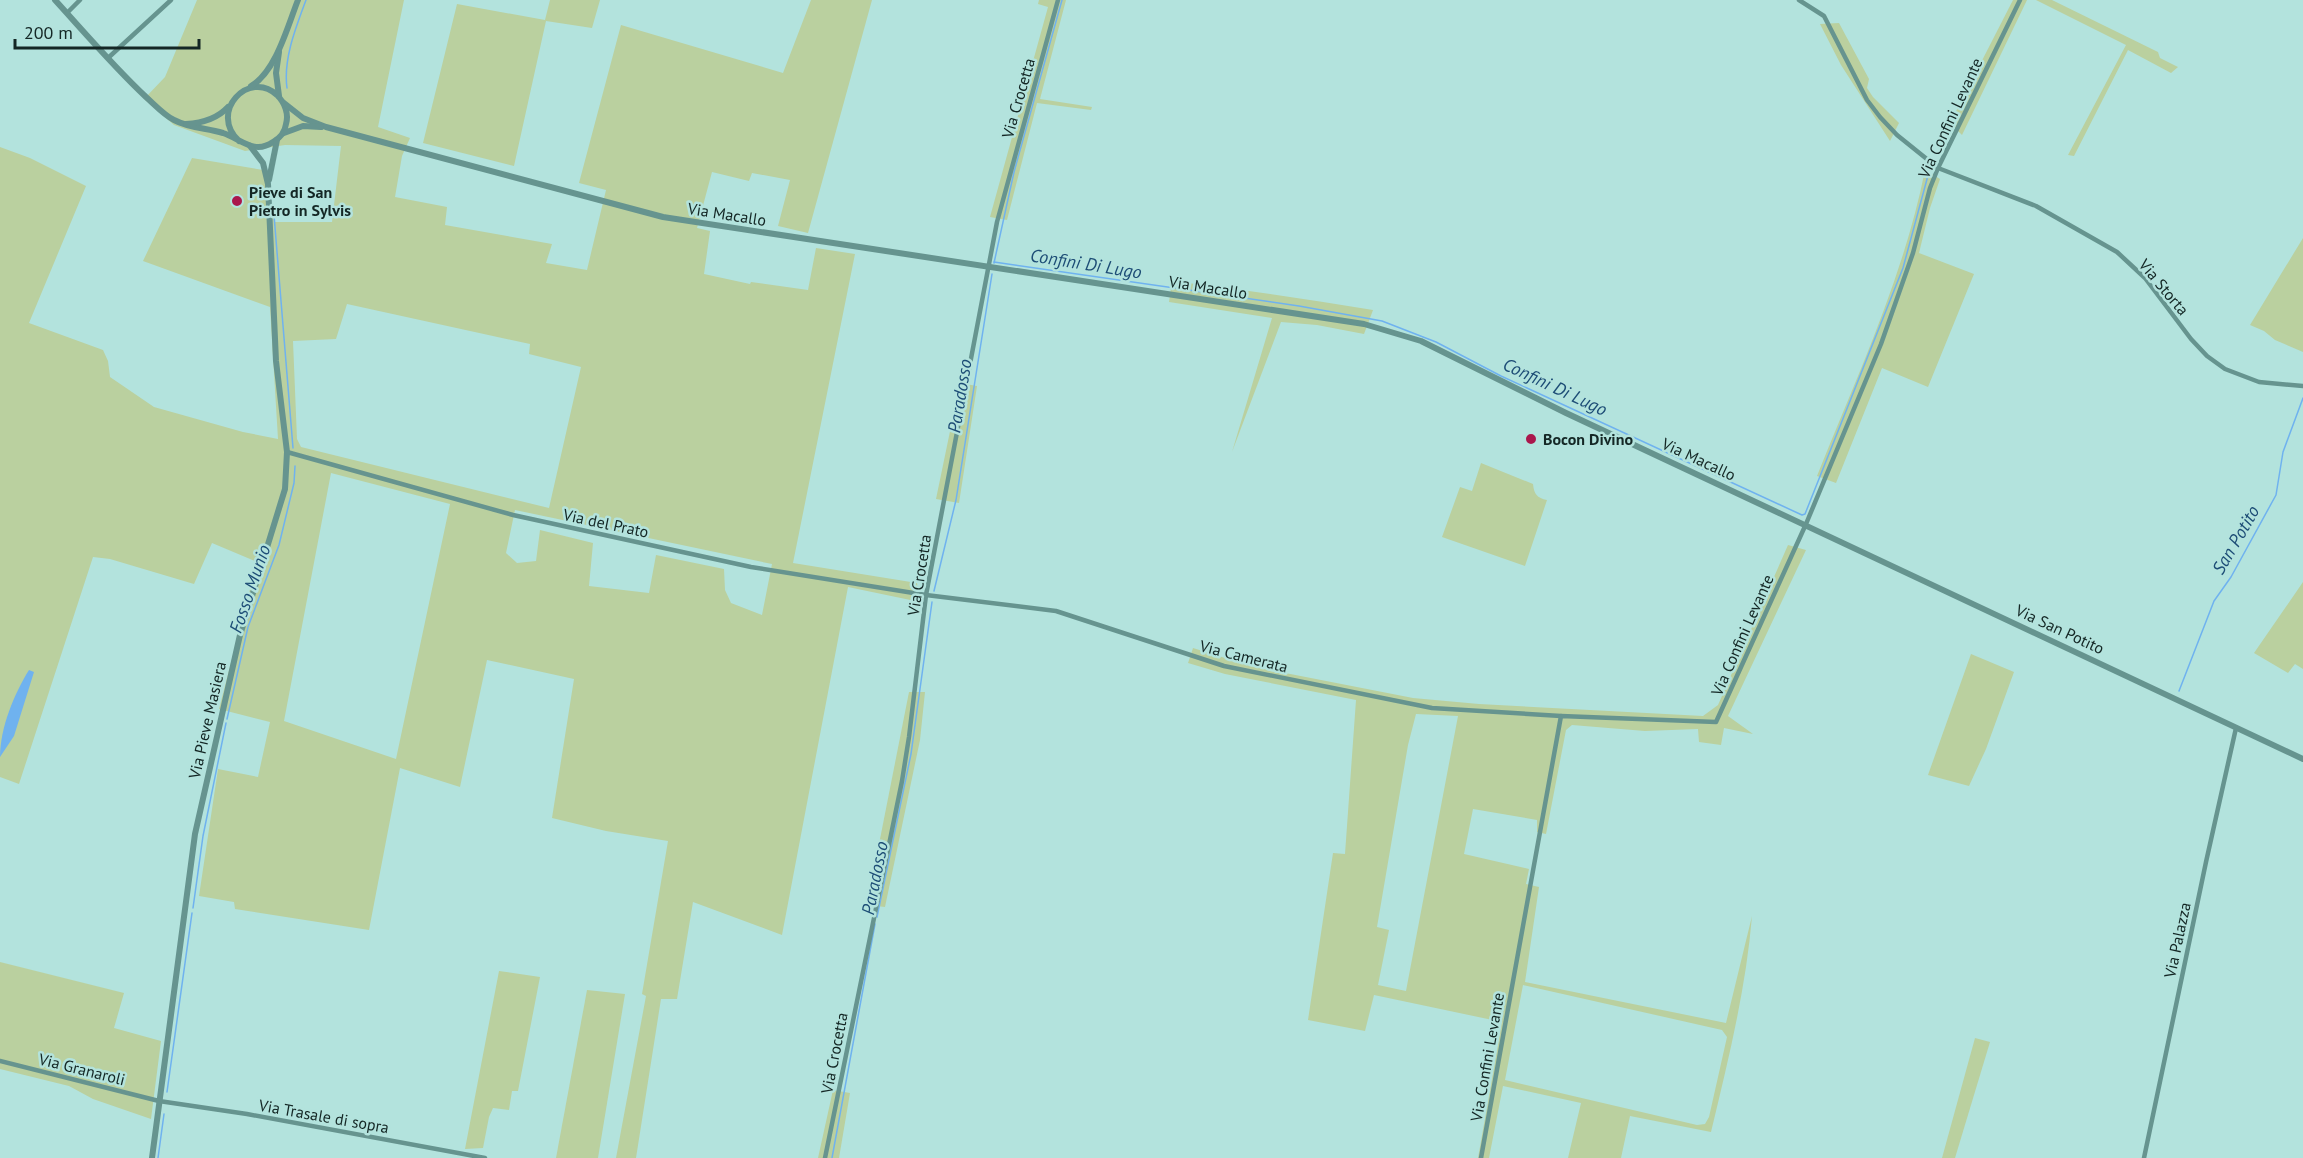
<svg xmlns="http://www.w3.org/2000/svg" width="2303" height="1158" viewBox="0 0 2303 1158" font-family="'PT Sans',sans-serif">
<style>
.green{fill:#bad09f;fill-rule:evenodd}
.water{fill:#6fb2ef}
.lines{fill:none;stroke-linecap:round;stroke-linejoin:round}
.stream{stroke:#6fb2ef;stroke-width:1.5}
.minor{stroke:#66948f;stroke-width:4.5}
.tertiary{stroke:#66948f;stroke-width:6}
.poi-dot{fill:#aa174c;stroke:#b3e3dd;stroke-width:2}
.labels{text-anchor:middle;stroke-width:5;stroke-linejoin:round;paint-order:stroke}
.street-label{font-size:16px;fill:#142725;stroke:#b3e3dd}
.poi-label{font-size:16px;font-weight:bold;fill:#142725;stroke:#b3e3dd;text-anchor:start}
.water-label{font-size:18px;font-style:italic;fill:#1d4d76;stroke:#b3e3dd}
</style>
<rect width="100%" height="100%" fill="#b3e3dd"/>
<!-- green -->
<g class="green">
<path d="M 197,0 L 404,0 L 378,127 L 410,138 L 402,156 L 395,197 L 447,207 L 445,225 L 552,244 L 546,263 L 587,270 L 606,190 L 579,183 L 621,25 L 783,73 L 811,0 L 872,0 L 808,233 L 778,226 L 790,180 L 752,173 L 749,181 L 712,172 L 697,228 L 710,231 L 704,274 L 750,284 L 751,282 L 808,290 L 816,248 L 855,254 L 793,563 L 917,583 L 920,602 L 848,587 L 782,935 L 693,902 L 677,999 L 661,999 L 636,1158 L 616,1158 L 646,996 L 642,994 L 668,841 L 606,831 L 552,818 L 574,679 L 487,660 L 460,787 L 400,768 L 369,930 L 235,909 L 234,902 L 199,896 L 218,769 L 258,777 L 270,722 L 219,709 L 257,562 L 212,543 L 194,584 L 110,559 L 93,557 L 19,784 L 0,777 L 0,147 L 30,158 L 86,186 L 29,323 L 103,350 L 108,361 L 110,377 L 154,407 L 243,432 L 278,439 L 270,307 L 143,261 L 192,158 L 263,170 L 275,222 L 332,222 L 341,146 L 285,145 L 245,151 L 174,125 L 144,99 L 165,77 ZM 347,304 L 530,344 L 529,354 L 581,367 L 549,508 L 301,447 L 297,439 L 293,341 L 336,339 ZM 331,473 L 450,504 L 396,759 L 284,721 ZM 515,510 L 772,564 L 762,615 L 731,603 L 725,590 L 724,569 L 656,555 L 649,593 L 589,586 L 593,543 L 540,530 L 536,561 L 517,563 L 506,553 Z"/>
<path d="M 550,0 L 600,0 L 592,28 L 546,21 L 514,166 L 423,143 L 457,4 L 545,20 Z"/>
<path d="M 1039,0 L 1066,0 L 1040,99 L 1092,107 L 1091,110 L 1037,103 L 1007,220 L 990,217 L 1048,7 L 1038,4 Z"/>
<path d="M 2013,0 L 2027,0 L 1962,135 L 1950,123 Z"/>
<path d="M 2036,0 L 2052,0 L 2158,52 L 2160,58 L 2178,67 L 2171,73 L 2128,50 L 2074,156 L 2068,155 L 2126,45 Z"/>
<path d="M 1839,23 L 1869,79 L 1867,88 L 1873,97 L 1899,123 L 1890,141 L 1841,65 L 1820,24 Z"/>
<path d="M 1925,170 L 1940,179 L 1930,208 L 1919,253 L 1974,274 L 1928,387 L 1882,368 L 1836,483 L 1817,476 C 1857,376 1904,276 1925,170 Z"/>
<path d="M 2303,238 L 2303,352 L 2275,340 L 2264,331 L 2250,325 Z"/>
<path d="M 1172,281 C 1239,289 1306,299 1373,310 L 1364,334 L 1317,325 L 1281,322 L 1232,452 L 1272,318 L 1169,302 Z"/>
<path d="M 960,383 L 977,386 L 959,503 L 936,499 Z"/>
<path d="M 1481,463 L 1533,484 C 1534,494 1537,498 1547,500 L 1525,566 L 1442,537 L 1460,487 L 1472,491 Z"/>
<path d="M 1788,545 L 1806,550 L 1728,716 L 1753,734 L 1724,728 L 1721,745 L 1699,742 L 1698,729 L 1645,731 L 1572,725 L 1566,730 L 1546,834 L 1537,832 L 1537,820 L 1473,809 L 1464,854 L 1529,869 L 1526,884 L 1539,887 L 1525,982 L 1726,1023 L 1752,916 C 1746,989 1728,1061 1711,1132 L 1630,1116 L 1621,1158 L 1568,1158 L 1581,1103 L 1503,1086 L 1489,1158 L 1478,1158 L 1502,1022 L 1374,995 L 1365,1031 L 1308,1020 L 1333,853 L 1345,854 L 1356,700 L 1225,674 L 1188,663 L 1193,648 L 1254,667 L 1413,698 L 1479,704 L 1703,716 L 1718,705 ZM 1416,714 L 1458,716 L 1406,991 L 1378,985 L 1389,930 L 1377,927 L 1408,745 ZM 1523,985 L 1722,1030 L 1727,1037 L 1709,1117 L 1705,1124 L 1697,1125 L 1505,1080 Z"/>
<path d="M 2303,582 L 2303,669 L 2295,664 L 2288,673 L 2254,653 Z"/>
<path d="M 1971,654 L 2014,672 L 1986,749 L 1969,786 L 1928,775 Z"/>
<path d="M 909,692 L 925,692 L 920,740 L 885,907 L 867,905 Z"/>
<path d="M 0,962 L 124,993 L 114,1028 L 161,1041 L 151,1119 L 93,1099 L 69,1086 L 0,1069 Z"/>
<path d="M 499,971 L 540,977 L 518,1091 L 512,1091 L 509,1110 L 493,1108 L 489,1117 L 483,1148 L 465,1149 Z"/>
<path d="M 587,990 L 625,994 L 598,1158 L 556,1158 Z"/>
<path d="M 1975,1038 L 1990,1042 L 1955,1158 L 1942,1158 Z"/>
<path d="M 833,1090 L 850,1093 L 839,1158 L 818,1158 Z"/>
</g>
<!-- water -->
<path class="water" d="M 29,670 L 34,672 L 14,736 L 0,757 C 0,728 14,694 29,670 Z"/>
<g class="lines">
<!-- stream -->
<g class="stream">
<path d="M 287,88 C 283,59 296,27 306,0"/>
<path d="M 274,215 L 293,448"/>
<path d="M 994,262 L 1299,306 L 1382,321 L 1436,342 L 1501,376 L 1802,515 L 1805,514 L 1903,268 L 1930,168"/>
<path d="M 994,263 L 1014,172 L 1062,0"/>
<path d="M 934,591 L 956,500 L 992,274"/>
<path d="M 2179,691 L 2214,601 L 2231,577 L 2276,495 L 2283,452 L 2303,398"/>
<path d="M 227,719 L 248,627 L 279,545 L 294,483 L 295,466"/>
<path d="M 193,908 L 203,836 L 226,723"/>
<path d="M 877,917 L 911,754 L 932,602"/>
<path d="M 167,1092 L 192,913"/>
<path d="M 158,1158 L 164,1114"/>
<path d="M 832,1158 L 875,924"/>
</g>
<!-- minor -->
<g class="minor">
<path d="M 1799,0 L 1824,16 L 1867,100 L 1880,117 L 1897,135 L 1938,168 L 2036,206 L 2117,252 L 2145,278 L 2191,339 L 2207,356 L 2225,369 L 2259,382 L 2303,386"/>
<path d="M 67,13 L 80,0"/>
<path d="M 108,58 L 171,0"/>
<path d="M 287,452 L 513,515 L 751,567 L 926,595 L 1056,611 L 1224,666 L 1432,708 L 1561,716"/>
<path d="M 0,1061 L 159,1101 L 247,1114 L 485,1158"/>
<path d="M 825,1158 L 902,781 L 909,737 L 926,595 L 997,222 L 1058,0"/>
<path d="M 1481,1158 L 1561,716 L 1716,722 L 1806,524 L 1881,344 L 1913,253 L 1930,188 L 1938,168 L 2020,0"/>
<path d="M 2144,1158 L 2206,862 L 2236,728"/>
</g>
<!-- tertiary -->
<g class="tertiary">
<path d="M 55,0 C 85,33 114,67 146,97 C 155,105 164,115 174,120 C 189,128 206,128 223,133 C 241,139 254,155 273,142 C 280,138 285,132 286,124 C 289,114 285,103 277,95 C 249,69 208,112 239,141"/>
<path d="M 251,86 C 276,72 288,25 298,0"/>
<path d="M 279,96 L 276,73 L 279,52"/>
<path d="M 284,103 L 303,118 L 326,127 L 663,217 L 1364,324 L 1421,341 L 1566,413 L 2303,759"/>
<path d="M 186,124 C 203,123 217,119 228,107"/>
<path d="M 284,133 L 303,126 L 321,127"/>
<path d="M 269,180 L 277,140"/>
<path d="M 152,1158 L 195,834 L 240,635 L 285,489 L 287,452 L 276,361 L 268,184 L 263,163 L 250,146"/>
</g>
</g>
<!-- markers -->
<g class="poi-dot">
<circle cx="237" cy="201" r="6"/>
<circle cx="1531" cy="439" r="6"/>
</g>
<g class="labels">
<!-- street labels -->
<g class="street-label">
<text transform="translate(1018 98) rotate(-74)" y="6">Via Crocetta</text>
<text transform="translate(1950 118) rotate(-65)" y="6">Via Confini Levante</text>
<text transform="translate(727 214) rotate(9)" y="6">Via Macallo</text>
<text transform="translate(1208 287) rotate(9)" y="6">Via Macallo</text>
<text transform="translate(2164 287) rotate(50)" y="6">Via Storta</text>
<text transform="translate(1699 459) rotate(25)" y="6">Via Macallo</text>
<text transform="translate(606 523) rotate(12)" y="6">Via del Prato</text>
<text transform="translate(919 575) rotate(-81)" y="6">Via Crocetta</text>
<text transform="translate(2060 629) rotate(25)" y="6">Via San Potito</text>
<text transform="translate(1742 635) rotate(-66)" y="6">Via Confini Levante</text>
<text transform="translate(1244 656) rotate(14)" y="6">Via Camerata</text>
<text transform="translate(207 720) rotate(-77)" y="6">Via Pieve Masiera</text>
<text transform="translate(2177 940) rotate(-78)" y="6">Via Palazza</text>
<text transform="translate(834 1053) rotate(-79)" y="6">Via Crocetta</text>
<text transform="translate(1487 1057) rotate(-80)" y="6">Via Confini Levante</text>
<text transform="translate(82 1069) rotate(14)" y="6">Via Granaroli</text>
<text transform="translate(324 1116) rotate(10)" y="6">Via Trasale di sopra</text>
</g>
<!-- poi labels -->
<g class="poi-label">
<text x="249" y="198">Pieve di San<tspan x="249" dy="18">Pietro in Sylvis</tspan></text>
<text x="1543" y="445">Bocon Divino</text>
</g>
<!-- water labels -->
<g class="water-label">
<text transform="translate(1086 264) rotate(9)" y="6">Confini Di Lugo</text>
<text transform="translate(1555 387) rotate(25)" y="6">Confini Di Lugo</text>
<text transform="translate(960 396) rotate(-81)" y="6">Paradosso</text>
<text transform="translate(2236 540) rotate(-60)" y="6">San Potito</text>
<text transform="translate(250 589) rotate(-71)" y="6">Fosso Munio</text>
<text transform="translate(875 878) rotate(-79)" y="6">Paradosso</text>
</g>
</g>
<!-- scale -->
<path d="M15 39v9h184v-9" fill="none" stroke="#142725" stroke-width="3"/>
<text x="24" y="39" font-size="18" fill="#142725" stroke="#b3e3dd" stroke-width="4.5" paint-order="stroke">200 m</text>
</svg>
